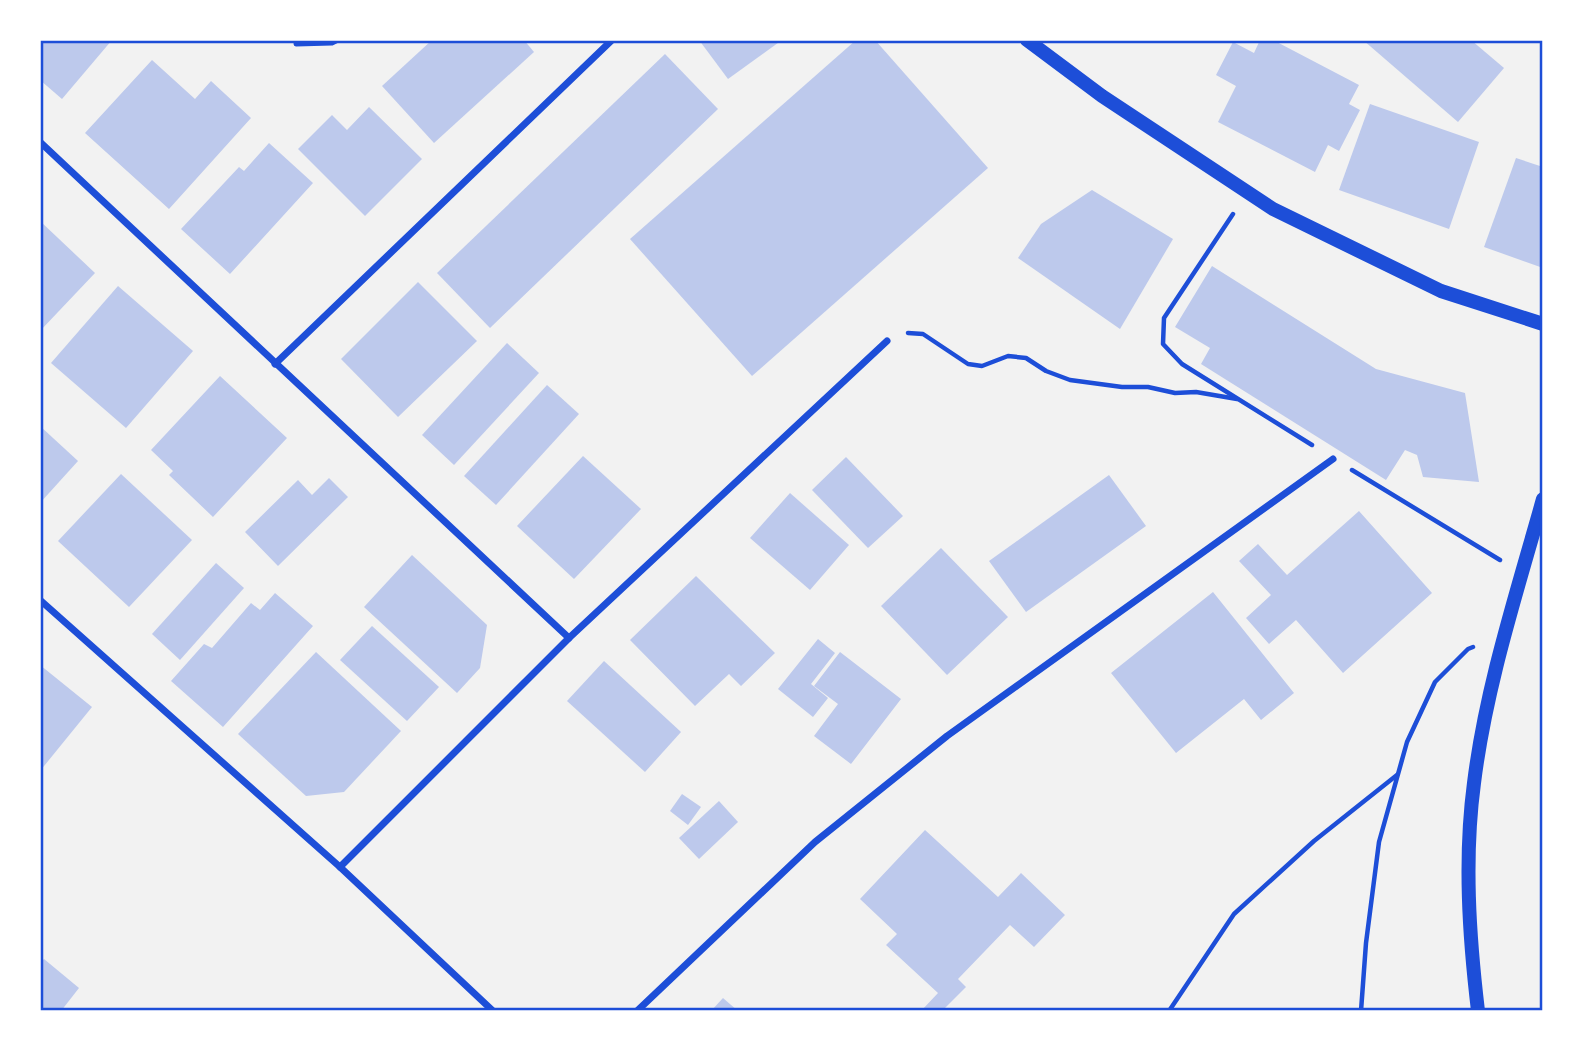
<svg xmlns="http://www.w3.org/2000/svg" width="1583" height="1051" viewBox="0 0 1583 1051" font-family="'DM Sans',sans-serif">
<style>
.building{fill:#bdc9ec}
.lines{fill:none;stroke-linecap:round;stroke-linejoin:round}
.path{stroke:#1d4ed8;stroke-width:4.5}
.service{stroke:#1d4ed8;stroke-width:5}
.minor{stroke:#1d4ed8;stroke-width:7}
.secondary{stroke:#1d4ed8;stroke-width:14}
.neatline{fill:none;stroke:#1d4ed8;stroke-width:2.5}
</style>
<rect width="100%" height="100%" fill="#f2f2f2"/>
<!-- building -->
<g class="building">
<path d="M 40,40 L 112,40 L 62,99 L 40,80 Z"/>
<path d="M 432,40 L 524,40 L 534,52 L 434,143 L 382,86 Z"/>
<path d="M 699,40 L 782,40 L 728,79 Z"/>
<path d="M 856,40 L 875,40 L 988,168 L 752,376 L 630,239 Z"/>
<path d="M 1260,40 L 1273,40 L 1359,85 L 1349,104 L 1360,110 L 1339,151 L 1328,145 L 1315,172 L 1218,122 L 1236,86 L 1216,75 L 1233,42 L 1254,53 Z"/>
<path d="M 1363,40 L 1471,40 L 1504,68 L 1458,122 Z"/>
<path d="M 665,54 L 718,109 L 490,328 L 437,273 Z"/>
<path d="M 152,60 L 195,99 L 211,81 L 251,118 L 169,209 L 85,133 Z"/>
<path d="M 1370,104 L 1479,142 L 1449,229 L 1339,190 Z"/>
<path d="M 369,107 L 422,159 L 365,216 L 298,149 L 332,115 L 347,130 Z"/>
<path d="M 269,143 L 313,183 L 230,274 L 181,229 L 239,167 L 244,171 Z"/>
<path d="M 1516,158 L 1543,167 L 1543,268 L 1484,247 Z"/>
<path d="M 1092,190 L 1173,239 L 1120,329 L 1018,258 L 1041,224 Z"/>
<path d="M 40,221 L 95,273 L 40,331 Z"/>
<path d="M 1212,266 L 1376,369 L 1465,393 L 1479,482 L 1423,477 L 1417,455 L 1405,450 L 1386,480 L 1201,364 L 1210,348 L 1175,327 Z"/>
<path d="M 418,282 L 477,341 L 398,417 L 341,359 Z"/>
<path d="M 118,286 L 193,351 L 126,428 L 51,363 Z"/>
<path d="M 507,343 L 539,373 L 454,465 L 422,435 Z"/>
<path d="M 220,376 L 287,438 L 213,517 L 169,475 L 173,471 L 151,450 Z"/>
<path d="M 547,385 L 579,414 L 496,505 L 464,476 Z"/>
<path d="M 40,426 L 78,461 L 40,503 Z"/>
<path d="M 583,456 L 641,509 L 574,579 L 517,526 Z"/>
<path d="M 846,457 L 903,516 L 868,548 L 812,490 Z"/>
<path d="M 121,474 L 192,540 L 129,607 L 58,541 Z"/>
<path d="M 1109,475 L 1146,526 L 1026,612 L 989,561 Z"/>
<path d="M 329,478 L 348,497 L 278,566 L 245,532 L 298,480 L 312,495 Z"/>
<path d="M 790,493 L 849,545 L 810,590 L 750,538 Z"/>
<path d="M 1359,511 L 1432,593 L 1343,673 L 1296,620 L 1269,644 L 1246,618 L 1271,595 L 1239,561 L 1258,544 L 1287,575 Z"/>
<path d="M 941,548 L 1008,617 L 947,675 L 881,606 Z"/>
<path d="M 412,555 L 487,625 L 480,668 L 457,693 L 364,607 Z"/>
<path d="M 216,563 L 244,588 L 180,660 L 152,634 Z"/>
<path d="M 696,576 L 775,653 L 741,686 L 729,674 L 695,706 L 630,640 Z"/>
<path d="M 1213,592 L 1294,693 L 1261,720 L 1244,699 L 1176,753 L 1111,673 Z"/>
<path d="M 275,593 L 313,626 L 223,727 L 171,681 L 204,644 L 212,648 L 251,603 L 260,610 Z"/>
<path d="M 372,626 L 439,687 L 407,721 L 340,660 Z"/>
<path d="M 818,639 L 835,653 L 811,684 L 828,698 L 813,717 L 778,689 Z"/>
<path d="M 316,652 L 401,731 L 344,792 L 306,796 L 238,734 Z"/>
<path d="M 840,652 L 901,699 L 851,764 L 814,736 L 838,704 L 814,686 Z"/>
<path d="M 604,661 L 681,732 L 645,772 L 567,701 Z"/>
<path d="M 40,665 L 92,707 L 40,771 Z"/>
<path d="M 682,794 L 701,807 L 688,825 L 670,811 Z"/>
<path d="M 719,801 L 738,822 L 699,859 L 679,838 Z"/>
<path d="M 925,830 L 998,897 L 1021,873 L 1065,915 L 1034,947 L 1010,925 L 958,979 L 966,987 L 942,1011 L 921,1011 L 938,993 L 886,945 L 897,934 L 860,899 Z"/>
<path d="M 44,959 L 79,988 L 61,1011 L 40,1011 L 40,963 Z"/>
<path d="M 723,998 L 738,1011 L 711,1011 Z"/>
</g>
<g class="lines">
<!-- path -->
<g class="path">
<path d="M 1233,214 L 1164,318 L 1163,344 L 1182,364 L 1312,445"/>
<path d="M 908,333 L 923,334 L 968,364 L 982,366 L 1008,356 L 1026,358 L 1046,371 L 1070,380 L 1122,387 L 1148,387 L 1175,393 L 1196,392 L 1237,399"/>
<path d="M 1352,470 L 1500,560"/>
<path d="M 1169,1011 L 1234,914 L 1314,841 L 1397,775"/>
<path d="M 1361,1011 L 1366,943 L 1379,842 L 1407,742 L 1435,682 L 1468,649 L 1473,647"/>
</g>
<!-- service -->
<path class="service" d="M 296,44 L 332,43 L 338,40"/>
<!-- minor -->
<g class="minor">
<path d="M 40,142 C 216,308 394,472 569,638"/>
<path d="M 275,364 L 612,40"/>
<path d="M 40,600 L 340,867 L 493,1011"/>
<path d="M 340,867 L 569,638 L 887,341"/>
<path d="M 637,1011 L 815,842 L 947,736 L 1333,459"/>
</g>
<!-- secondary -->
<g class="secondary">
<path d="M 1027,40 L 1102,96 L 1273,209 L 1441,291 L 1543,324"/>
<path d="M 1478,1011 C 1469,935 1464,858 1474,783 C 1486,686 1517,592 1543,499"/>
</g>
</g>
<!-- border -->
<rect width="1583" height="1051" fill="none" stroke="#ffffff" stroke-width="84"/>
<rect x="42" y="42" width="1499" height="967" class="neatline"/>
</svg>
